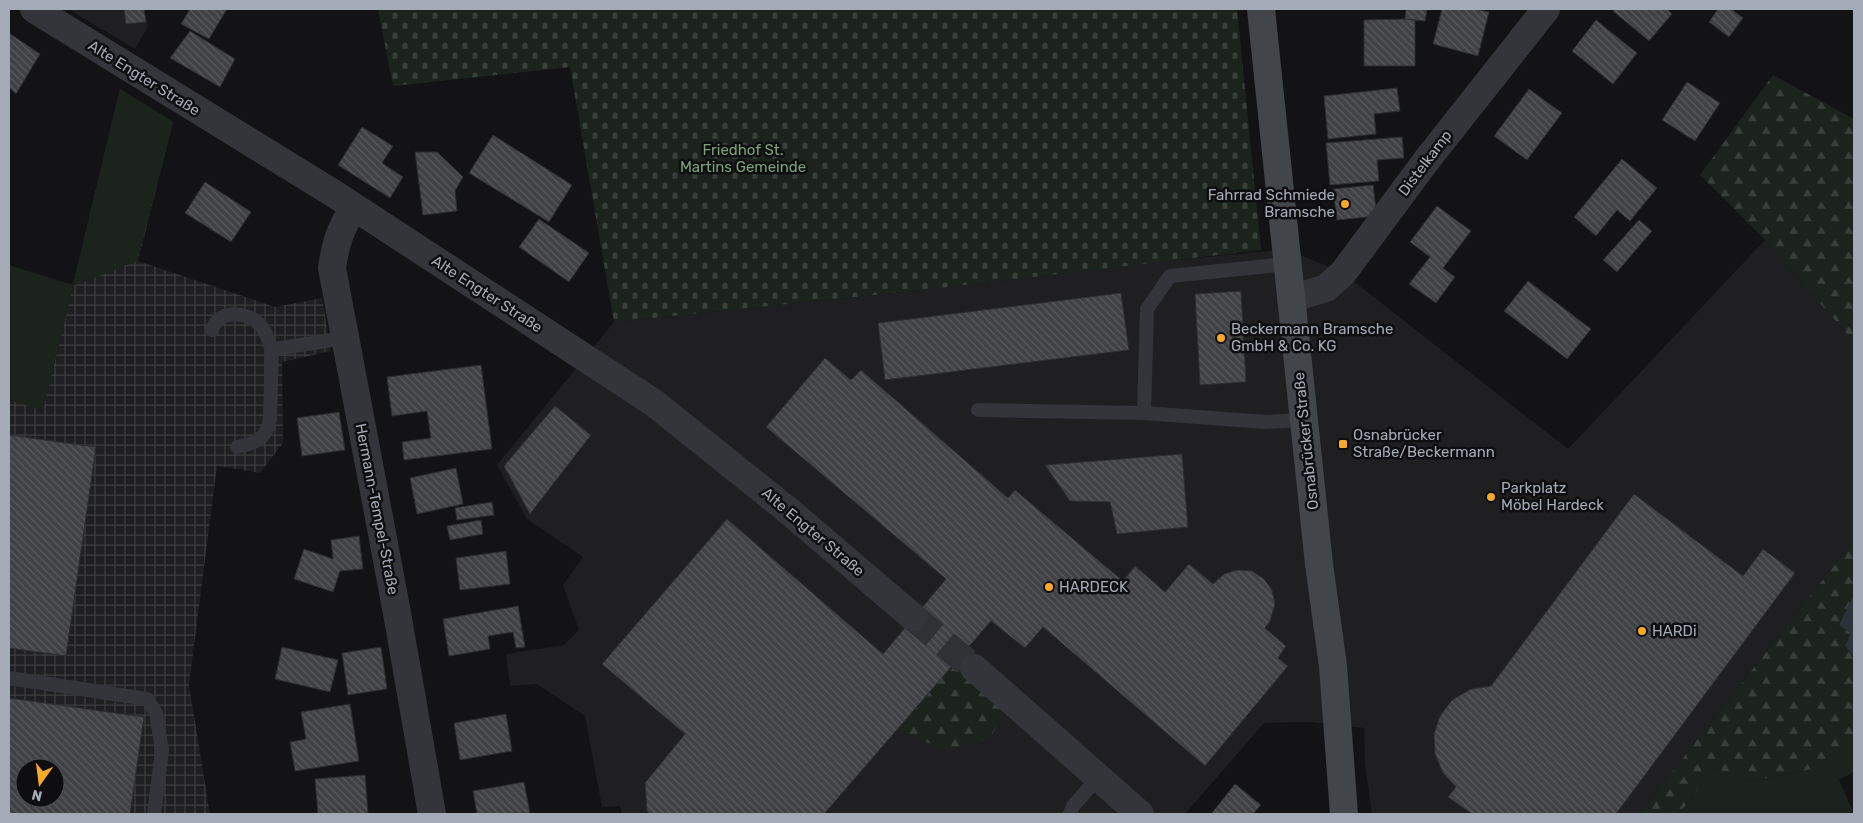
<svg xmlns="http://www.w3.org/2000/svg" width="1863" height="823" viewBox="0 0 1863 823" font-family="Rubik,sans-serif">
<style>
.built{fill:#1f1f22}
.industrial{fill:url(#industrial-grid);fill-rule:evenodd}
.grass{fill:#1b231c}
.forest{fill:url(#forest-firs)}
.cemetery{fill:url(#cemetery-stones)}
.water{fill:#293339}
.building{fill:url(#building-back-hatch);stroke:#2d2d31;fill-rule:evenodd}
.lines{fill:none;stroke-linecap:round;stroke-linejoin:round}
.minor-tunnel{stroke:#303135;stroke-width:28;stroke-dasharray:28 14;stroke-linecap:butt}
.service{stroke:#34353a;stroke-width:14}
.minor{stroke:#34353a;stroke-width:28}
.secondary{stroke:#42454a;stroke-width:28}
.poi-dot{fill:#f7a929;stroke:#0e0e10;stroke-width:2}
.labels{text-anchor:middle;stroke-width:5;stroke-linejoin:round;paint-order:stroke}
.street-label{font-size:15px;fill:#a4abb6;stroke:#0e0e10}
.park-label{font-size:15px;fill:#7ba27b;stroke:#0e0e10}
.poi-label{font-size:15px;fill:#a4abb6;stroke:#0e0e10;text-anchor:start}
</style>
<defs>
<pattern id="industrial-grid" width="8" height="8" patternUnits="userSpaceOnUse" patternTransform="scale(1.25)"><rect width="8" height="8" fill="#1f1f22"/><path d="M0 4h8M4 0v8" fill="none" stroke="#3d3d40"/></pattern>
<pattern id="forest-firs" width="22" height="20" patternUnits="userSpaceOnUse" patternTransform="scale(1.25)"><rect width="22" height="20" fill="#1b231c"/><path d="M5 1l3.5 6h-7zM16 11l3.5 6h-7z" fill="#39403b"/></pattern>
<pattern id="cemetery-stones" width="16" height="16" patternUnits="userSpaceOnUse" patternTransform="scale(1.25)"><rect width="16" height="16" fill="#1b231c"/><path d="M2 7V4a2 2 0 0 1 4 0v3zM10 15v-3a2 2 0 0 1 4 0v3z" fill="#39403b"/></pattern>
<pattern id="building-back-hatch" width="6" height="6" patternUnits="userSpaceOnUse" patternTransform="scale(1.25)"><rect width="6" height="6" fill="#3f4145"/><path d="M-1 5l2 2M0 0l6 6M5-1l2 2" fill="none" stroke="#585a5e"/></pattern>
</defs>
<rect width="100%" height="100%" fill="#131315"/>
<!-- built -->
<g class="built">
<path d="M 68,9 L 144,9 L 148,26 L 135,49 Z"/>
<path d="M 1765,240 L 1854,342 L 1854,540 L 1639,814 L 1372,814 L 1365,764 L 1364,728 L 1311,722 L 1264,723 L 1185,814 L 622,814 L 620,806 L 602,807 L 585,716 L 537,684 L 510,686 L 506,654 L 564,645 L 579,630 L 563,585 L 583,557 L 527,519 L 497,465 L 614,322 L 932,289 L 1148,263 L 1286,249 L 1343,273 L 1568,449 Z"/>
</g>
<!-- industrial -->
<path class="industrial" d="M 120,89 L 173,122 L 138,261 L 275,307 L 322,298 L 331,351 L 282,362 L 283,443 L 260,473 L 217,466 L 189,685 L 210,814 L 9,814 L 9,400 L 43,410 ZM 25,768 L 55,768 L 55,798 L 25,798 Z"/>
<!-- grass -->
<g class="grass">
<path d="M 120,89 L 173,122 L 137,261 L 73,286 L 43,410 L 9,400 L 9,265 L 73,285 Z"/>
<path d="M 1854,749 L 1854,772 L 1839,780 L 1854,814 L 1679,814 L 1714,768 L 1752,781 L 1816,768 Z"/>
</g>
<!-- forest -->
<g class="forest">
<path d="M 1773,75 L 1854,119 L 1854,342 L 1765,240 L 1700,175 Z"/>
<path d="M 1854,540 L 1854,595 L 1839,625 L 1851,633 L 1854,655 L 1854,749 L 1817,768 L 1752,781 L 1714,768 L 1679,814 L 1639,814 Z"/>
<path d="M 960,656 L 1010,700 L 991,737 L 948,751 L 897,730 Z"/>
</g>
<!-- cemetery -->
<path class="cemetery" d="M 378,9 L 1237,9 L 1261,250 L 932,289 L 614,322 L 570,67 L 393,86 Z"/>
<!-- water -->
<path class="water" d="M 1854,595 L 1854,655 L 1853,655 L 1845,646 L 1851,633 L 1839,625 Z"/>
<!-- building -->
<g class="building">
<path d="M 124,9 L 144,9 L 146,22 L 126,24 Z"/>
<path d="M 190,9 L 227,9 L 209,39 L 181,24 Z"/>
<path d="M 1406,9 L 1427,9 L 1425,21 L 1405,19 Z"/>
<path d="M 1442,9 L 1475,9 L 1489,12 L 1478,56 L 1433,44 Z"/>
<path d="M 1616,9 L 1667,9 L 1672,14 L 1649,41 L 1613,11 Z"/>
<path d="M 1718,9 L 1731,9 L 1743,18 L 1729,37 L 1709,22 Z"/>
<path d="M 1405,19 L 1415,20 L 1415,66 L 1364,66 L 1364,20 Z"/>
<path d="M 1596,20 L 1637,53 L 1613,84 L 1572,51 Z"/>
<path d="M 190,31 L 235,59 L 220,87 L 170,58 Z"/>
<path d="M 9,33 L 40,54 L 16,94 L 10,88 L 9,90 Z"/>
<path d="M 1687,82 L 1720,103 L 1695,141 L 1662,120 Z"/>
<path d="M 1397,88 L 1400,111 L 1374,114 L 1376,134 L 1328,139 L 1324,96 Z"/>
<path d="M 1529,89 L 1562,113 L 1527,160 L 1494,136 Z"/>
<path d="M 362,127 L 393,146 L 382,163 L 403,177 L 390,198 L 338,165 Z"/>
<path d="M 493,135 L 572,185 L 549,222 L 469,173 Z"/>
<path d="M 1402,137 L 1404,158 L 1377,160 L 1379,181 L 1330,185 L 1326,143 Z"/>
<path d="M 415,152 L 437,152 L 463,177 L 455,191 L 457,211 L 423,215 Z"/>
<path d="M 1622,159 L 1657,188 L 1630,221 L 1617,210 L 1596,236 L 1574,217 Z"/>
<path d="M 205,182 L 251,212 L 231,242 L 185,213 Z"/>
<path d="M 1373,185 L 1377,216 L 1337,220 L 1333,189 Z"/>
<path d="M 1437,206 L 1471,231 L 1443,268 L 1455,277 L 1436,303 L 1409,284 L 1430,257 L 1410,242 Z"/>
<path d="M 539,219 L 589,253 L 569,282 L 519,247 Z"/>
<path d="M 1639,220 L 1652,231 L 1617,272 L 1603,260 Z"/>
<path d="M 1528,281 L 1591,329 L 1567,359 L 1504,311 Z"/>
<path d="M 1241,291 L 1246,382 L 1200,385 L 1195,294 Z"/>
<path d="M 1121,293 L 1129,350 L 885,380 L 878,323 Z"/>
<path d="M 825,358 L 851,380 L 861,370 L 1008,498 L 1015,490 L 1123,581 L 1135,566 L 1165,592 L 1189,564 L 1213,584 L 1224,574 L 1237,570 L 1252,571 L 1264,579 L 1272,590 L 1275,604 L 1270,621 L 1265,628 L 1286,646 L 1278,658 L 1288,666 L 1205,766 L 1043,627 L 1025,648 L 991,621 L 824,814 L 650,814 L 647,811 L 645,783 L 685,734 L 602,664 L 727,519 L 883,654 L 946,579 L 766,427 Z"/>
<path d="M 481,365 L 492,449 L 404,460 L 402,442 L 431,438 L 427,411 L 392,416 L 387,377 Z"/>
<path d="M 555,406 L 591,435 L 530,514 L 504,466 Z"/>
<path d="M 339,412 L 345,450 L 302,456 L 297,418 Z"/>
<path d="M 9,435 L 96,447 L 66,656 L 9,648 Z"/>
<path d="M 1182,454 L 1188,527 L 1117,534 L 1110,502 L 1070,501 L 1045,465 Z"/>
<path d="M 456,468 L 463,504 L 417,514 L 410,478 Z"/>
<path d="M 1634,494 L 1743,576 L 1763,549 L 1795,573 L 1616,814 L 1472,814 L 1448,797 L 1456,787 L 1443,773 L 1435,754 L 1434,734 L 1440,716 L 1452,700 L 1471,689 L 1491,686 Z"/>
<path d="M 492,502 L 494,515 L 457,520 L 455,508 Z"/>
<path d="M 481,520 L 483,534 L 450,540 L 447,526 Z"/>
<path d="M 359,536 L 363,569 L 340,571 L 333,592 L 294,579 L 304,549 L 333,559 L 331,540 Z"/>
<path d="M 506,551 L 510,584 L 460,590 L 456,558 Z"/>
<path d="M 518,606 L 525,647 L 516,648 L 513,632 L 488,636 L 490,649 L 449,656 L 443,619 Z"/>
<path d="M 282,647 L 338,660 L 330,692 L 275,679 Z"/>
<path d="M 381,647 L 387,689 L 348,695 L 342,653 Z"/>
<path d="M 9,698 L 144,717 L 130,814 L 9,814 ZM 25,768 L 55,768 L 55,798 L 25,798 Z"/>
<path d="M 350,704 L 359,761 L 295,771 L 290,742 L 306,739 L 301,712 Z"/>
<path d="M 506,714 L 512,751 L 460,760 L 454,723 Z"/>
<path d="M 365,775 L 368,814 L 318,814 L 315,779 Z"/>
<path d="M 524,782 L 530,813 L 477,814 L 473,791 Z"/>
<path d="M 1235,784 L 1261,805 L 1253,814 L 1211,814 Z"/>
</g>
<g class="lines">
<!-- minor-tunnel -->
<path class="minor-tunnel" d="M 913,617 L 974,668"/>
<!-- service -->
<g class="service">
<path d="M 212,330 C 218,310 245,310 259,324 C 265,329 268,338 270,345 L 275,349 L 344,338"/>
<path d="M 978,410 L 1144,413 L 1266,422 L 1304,420"/>
<path d="M 1144,413 L 1147,309 L 1170,276 L 1288,264"/>
<path d="M 237,447 C 256,443 266,440 270,419 L 272,348"/>
<path d="M 9,678 L 147,699 L 156,713 L 162,750 L 154,814"/>
<path d="M 1070,814 L 1073,806 L 1098,778"/>
</g>
<!-- minor -->
<g class="minor">
<path d="M 34,9 L 336,195 L 654,403 L 790,512 L 913,617"/>
<path d="M 354,207 C 340,230 336,241 332,268 L 397,613 L 432,814"/>
<path d="M 1291,299 L 1326,288 L 1343,273 L 1426,161 L 1546,9"/>
<path d="M 974,668 L 1140,814"/>
</g>
<!-- secondary -->
<path class="secondary" d="M 1261,9 L 1319,564 L 1333,666 L 1344,814"/>
</g>
<!-- markers -->
<g class="poi-dot">
<circle cx="1345" cy="204" r="5"/>
<circle cx="1221" cy="338" r="5"/>
<rect x="1338" y="439" width="10" height="10" rx="2.5"/>
<circle cx="1491" cy="497" r="5"/>
<circle cx="1049" cy="587" r="5"/>
<circle cx="1642" cy="631" r="5"/>
</g>
<g class="labels">
<!-- street labels -->
<g class="street-label">
<text transform="translate(144 78) rotate(32)" y="5">Alte Engter Straße</text>
<text transform="translate(1425 163) rotate(-53)" y="5">Distelkamp</text>
<text transform="translate(487 294) rotate(33)" y="5">Alte Engter Straße</text>
<text transform="translate(1306 441) rotate(-96)" y="5">Osnabrücker Straße</text>
<text transform="translate(377 509) rotate(79)" y="5">Hermann-Tempel-Straße</text>
<text transform="translate(813 532) rotate(40)" y="5">Alte Engter Straße</text>
</g>
<!-- park labels -->
<g class="park-label">
<text x="743" y="155">Friedhof St.<tspan x="743" dy="17">Martins Gemeinde</tspan></text>
</g>
<!-- poi labels -->
<g class="poi-label">
<text x="1335" y="200" text-anchor="end">Fahrrad Schmiede<tspan x="1335" dy="17">Bramsche</tspan></text>
<text x="1231" y="334">Beckermann Bramsche<tspan x="1231" dy="17">GmbH &amp; Co. KG</tspan></text>
<text x="1353" y="440">Osnabrücker<tspan x="1353" dy="17">Straße/Beckermann</tspan></text>
<text x="1501" y="493">Parkplatz<tspan x="1501" dy="17">Möbel Hardeck</tspan></text>
<text x="1059" y="592">HARDECK</text>
<text x="1652" y="636">HARDi</text>
</g>
</g>
<!-- border -->
<rect width="1863" height="823" fill="none" stroke="#a4abb6" stroke-width="20"/>
<!-- north arrow -->
<g transform="translate(40 783) rotate(194)"><circle r="24" fill="#0e0e10" stroke="#4a4d52"/>
<path d="M0-4L9 19L0 12L-9 19Z" fill="#f7a929"/>
<text y="-8" font-size="14" font-weight="bold" text-anchor="middle" fill="#a4abb6">N</text>
</g>
</svg>
